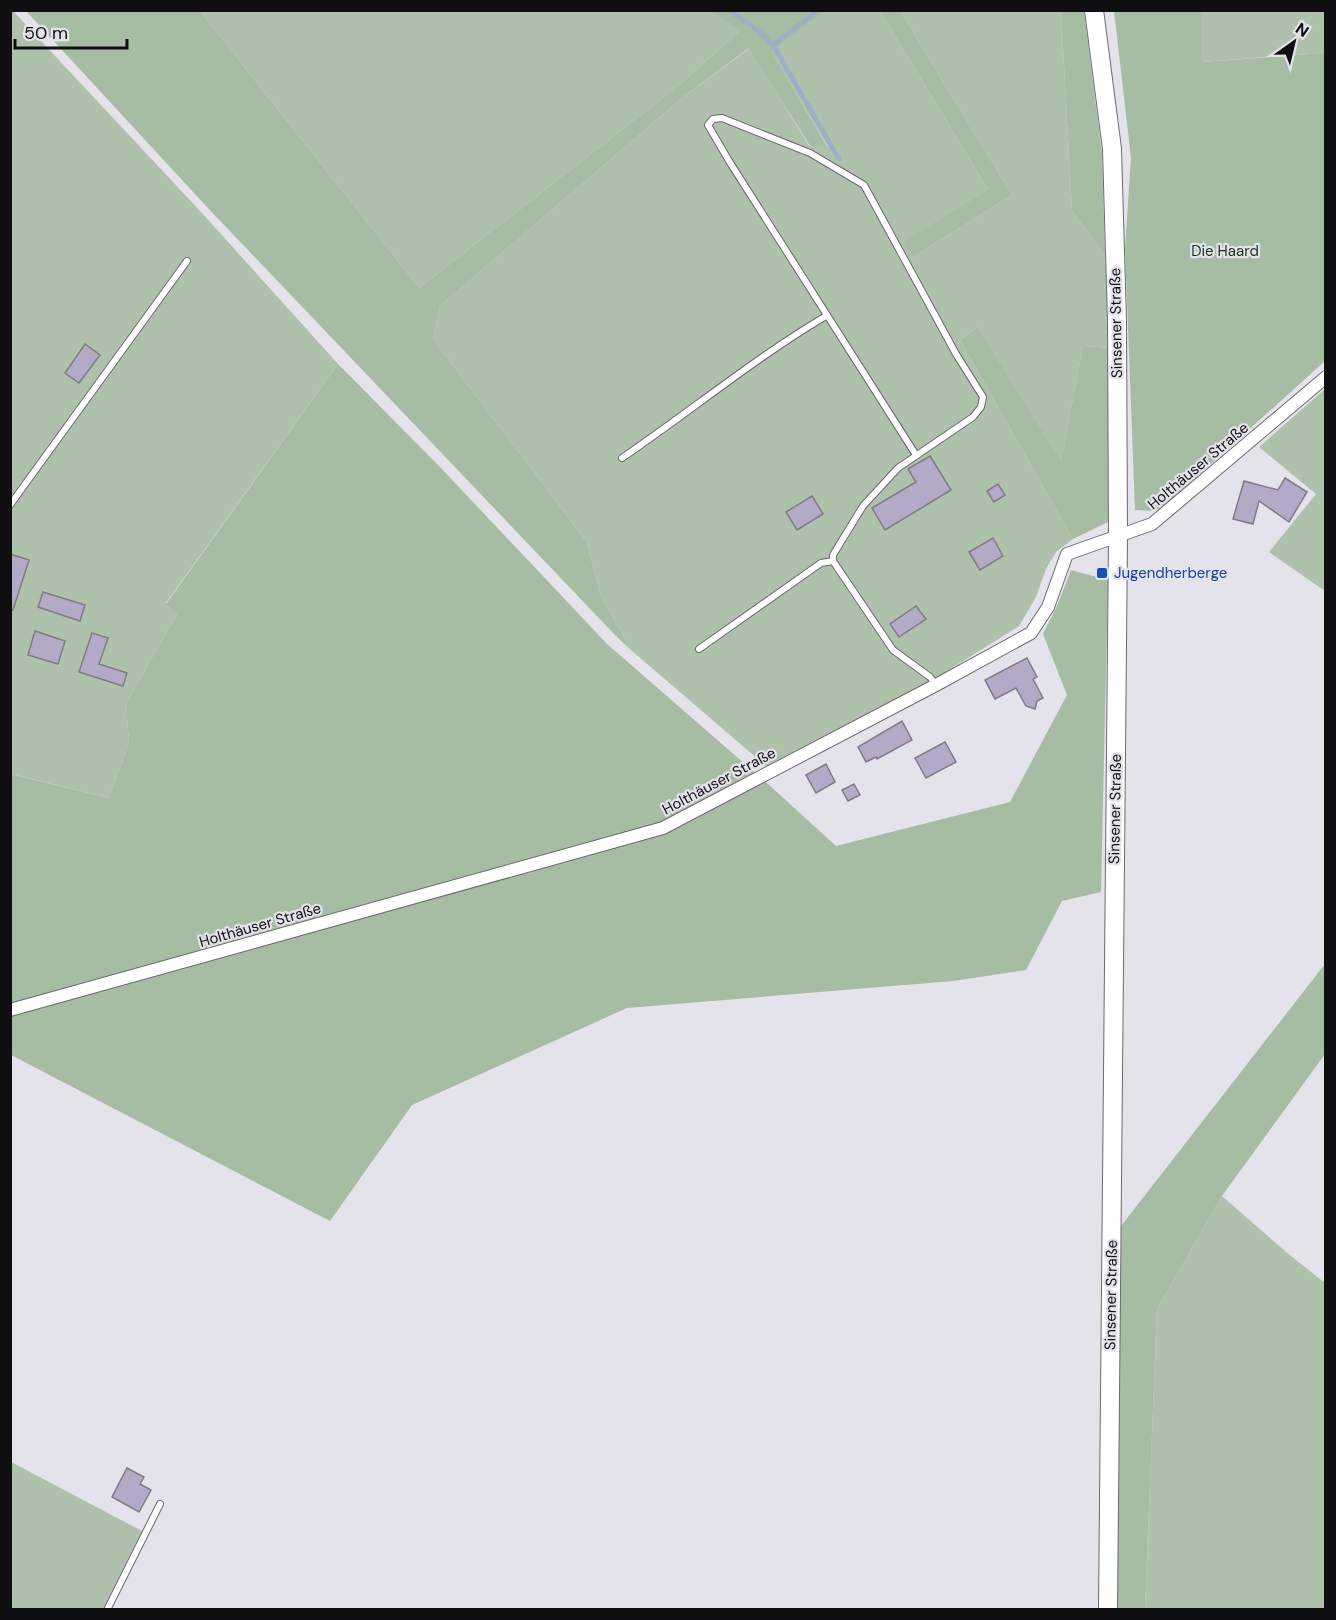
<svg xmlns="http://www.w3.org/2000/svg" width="1336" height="1620" viewBox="0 0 1336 1620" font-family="'DM Sans',sans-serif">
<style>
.green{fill:#aec1ab}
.forest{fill:#a6bca3}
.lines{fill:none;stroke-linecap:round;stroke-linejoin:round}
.stream{stroke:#9cafc8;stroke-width:4.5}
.building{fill:#b3aac7;stroke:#7f7c84;stroke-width:1.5}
.lane-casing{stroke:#6b6970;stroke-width:8}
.street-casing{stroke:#6b6970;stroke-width:14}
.secondary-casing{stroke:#6b6970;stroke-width:20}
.lane{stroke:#fff;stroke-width:6}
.street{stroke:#fff;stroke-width:12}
.secondary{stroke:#fff;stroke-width:18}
.transit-dot{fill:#1a4fb4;stroke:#e4e2ea;stroke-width:2}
.labels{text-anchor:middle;stroke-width:4.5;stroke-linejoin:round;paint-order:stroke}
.park-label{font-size:15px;fill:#13340f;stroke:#e4e2ea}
.street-label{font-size:15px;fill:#0f0e11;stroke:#e4e2ea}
.transit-label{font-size:15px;fill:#164399;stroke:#e4e2ea;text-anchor:start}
</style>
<rect width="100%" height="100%" fill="#e4e2ea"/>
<!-- green -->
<g class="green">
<path d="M 12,10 L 202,213 L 338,364 L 166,603 L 177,615 L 126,703 L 129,743 L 109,798 L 11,774 Z"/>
<path d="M 711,10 L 740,31 L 677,87 L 419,288 L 200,11 Z"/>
<path d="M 826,11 L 880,11 L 988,189 L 905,242 L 913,257 L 1012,195 L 900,11 L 1061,11 L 1072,210 L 1105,256 L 1110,348 L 1083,346 L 1061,463 L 978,327 L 960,340 L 1073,539 L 1056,552 L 1046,569 L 1036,597 L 1019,626 L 936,678 L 766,766 L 632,651 L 601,597 L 587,543 L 433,339 L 440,306 L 684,96 L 750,48 L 809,146 L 828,147 L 770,50 Z"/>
<path d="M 1201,11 L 1325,11 L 1325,53 L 1201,62 Z"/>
<path d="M 1325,389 L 1325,591 L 1269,552 L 1316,494 L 1259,447 Z"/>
<path d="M 1222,1196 L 1286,1252 L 1325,1283 L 1325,1609 L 1145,1610 L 1157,1309 Z"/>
<path d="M 11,1462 L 142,1531 L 103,1609 L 11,1609 Z"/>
</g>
<!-- forest -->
<g class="forest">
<path d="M 26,11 L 200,11 L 419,288 L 677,87 L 740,31 L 711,11 L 826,11 L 771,51 L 828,148 L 810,146 L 749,48 L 684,96 L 440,306 L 433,339 L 587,543 L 601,597 L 632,651 L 616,636 L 206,206 Z"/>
<path d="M 880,11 L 900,11 L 1012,195 L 913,257 L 904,242 L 988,189 Z"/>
<path d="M 1061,11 L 1084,11 L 1102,154 L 1105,256 L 1072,210 Z"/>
<path d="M 1114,11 L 1201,11 L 1202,62 L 1325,53 L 1325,361 L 1170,501 L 1155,511 L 1135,510 L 1125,248 L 1131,158 Z"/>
<path d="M 978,327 L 1061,462 L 1083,346 L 1110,348 L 1110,521 L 1073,539 L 960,340 Z"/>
<path d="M 338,364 L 439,466 L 607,644 L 768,784 L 836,846 L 1010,802 L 1067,695 L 1043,634 L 1057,606 L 1071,570 L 1108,580 L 1101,892 L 1062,901 L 1026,970 L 953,981 L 627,1008 L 412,1105 L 330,1221 L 11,1055 L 10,774 L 109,798 L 129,743 L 126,703 L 177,615 L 166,604 Z"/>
<path d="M 1325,964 L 1325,1054 L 1222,1196 L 1157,1309 L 1145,1609 L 1117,1610 L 1121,1226 Z"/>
</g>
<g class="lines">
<!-- stream -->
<g class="stream">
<path d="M 729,10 L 759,31 L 773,45 L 839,159"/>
<path d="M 773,45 L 818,10"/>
</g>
</g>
<!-- building -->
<g class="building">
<path d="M 85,344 L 100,355 L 79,383 L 65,373 Z"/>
<path d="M 930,456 L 951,490 L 885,530 L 872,508 L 916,482 L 908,469 Z"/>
<path d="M 1285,478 L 1307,492 L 1289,522 L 1259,501 L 1253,524 L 1233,519 L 1244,481 L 1278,490 Z"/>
<path d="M 998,484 L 1005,495 L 994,502 L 987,491 Z"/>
<path d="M 812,496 L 823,514 L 797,530 L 786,512 Z"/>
<path d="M 993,538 L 1003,556 L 980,570 L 969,552 Z"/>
<path d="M 10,554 L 29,560 L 13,610 L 10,610 Z"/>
<path d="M 43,592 L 85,605 L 80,621 L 38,607 Z"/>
<path d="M 916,606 L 926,619 L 899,637 L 890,624 Z"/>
<path d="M 35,631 L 65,641 L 58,664 L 28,655 Z"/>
<path d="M 92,633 L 108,638 L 99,664 L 127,673 L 123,686 L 79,672 Z"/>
<path d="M 1027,658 L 1037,677 L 1033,679 L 1043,698 L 1037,701 L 1035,709 L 1026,706 L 1016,688 L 995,699 L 985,680 Z"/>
<path d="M 902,721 L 912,740 L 877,759 L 876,757 L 866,762 L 858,747 Z"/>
<path d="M 945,742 L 956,762 L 926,778 L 915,758 Z"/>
<path d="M 826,764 L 835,782 L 816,793 L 806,775 Z"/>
<path d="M 854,784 L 860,795 L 848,801 L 842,790 Z"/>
<path d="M 127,1468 L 144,1477 L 140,1484 L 151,1490 L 139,1512 L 112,1497 Z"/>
</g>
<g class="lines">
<defs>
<g id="lane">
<path d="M 916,455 L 729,161 L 708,125 L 713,119 L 722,118 L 810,153 L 864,185 L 956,354 L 983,397 L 981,407 L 973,417 L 898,468 L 863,506 L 833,555 L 833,561 L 893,650 L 930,677 L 936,685"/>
<path d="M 622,458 C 691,411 755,358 826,316"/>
<path d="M 10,505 L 187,261"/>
<path d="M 699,649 L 821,563 L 833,561"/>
<path d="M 107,1610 L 160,1504"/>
</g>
<path id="street" d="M 10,1010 L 663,828 L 936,685 L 1031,633 L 1048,607 L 1067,554 L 1152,524 L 1326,377"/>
<path id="secondary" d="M 1094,10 L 1112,149 L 1117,321 L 1118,537 L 1108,1610"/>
</defs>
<!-- lane casing -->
<use href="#lane" class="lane-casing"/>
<!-- street casing -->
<use href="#street" class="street-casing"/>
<!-- secondary casing -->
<use href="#secondary" class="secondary-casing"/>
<!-- lane -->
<use href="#lane" class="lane"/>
<!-- street -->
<use href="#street" class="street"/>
<!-- secondary -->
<use href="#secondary" class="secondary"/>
</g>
<!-- markers -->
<rect class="transit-dot" x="1096" y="567" width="12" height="12" rx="3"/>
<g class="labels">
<!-- park labels -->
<g class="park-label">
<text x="1225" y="256">Die Haard</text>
</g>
<!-- street labels -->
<g class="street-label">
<text transform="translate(1116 323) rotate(-91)" y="5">Sinsener Straße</text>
<text transform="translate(1198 466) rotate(-40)" y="5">Holthäuser Straße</text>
<text transform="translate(719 781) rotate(-28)" y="5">Holthäuser Straße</text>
<text transform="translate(1115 809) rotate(-89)" y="5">Sinsener Straße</text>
<text transform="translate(260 925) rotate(-16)" y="5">Holthäuser Straße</text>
<text transform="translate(1111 1295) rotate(-89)" y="5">Sinsener Straße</text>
</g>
<!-- transit labels -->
<g class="transit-label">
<text x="1114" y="578">Jugendherberge</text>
</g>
</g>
<!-- border -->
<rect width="1336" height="1620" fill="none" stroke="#0f0e11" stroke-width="24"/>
<!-- north arrow -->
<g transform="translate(1294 42) rotate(34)" stroke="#e4e2ea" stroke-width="4.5" paint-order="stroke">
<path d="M0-4.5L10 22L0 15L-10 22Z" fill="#0f0e11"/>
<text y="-9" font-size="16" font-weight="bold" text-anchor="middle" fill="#0f0e11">N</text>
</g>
<!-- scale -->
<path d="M15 39v9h112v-9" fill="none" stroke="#0f0e11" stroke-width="3"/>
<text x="24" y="39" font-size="18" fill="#0f0e11" stroke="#e4e2ea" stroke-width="4.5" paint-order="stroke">50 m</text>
</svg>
